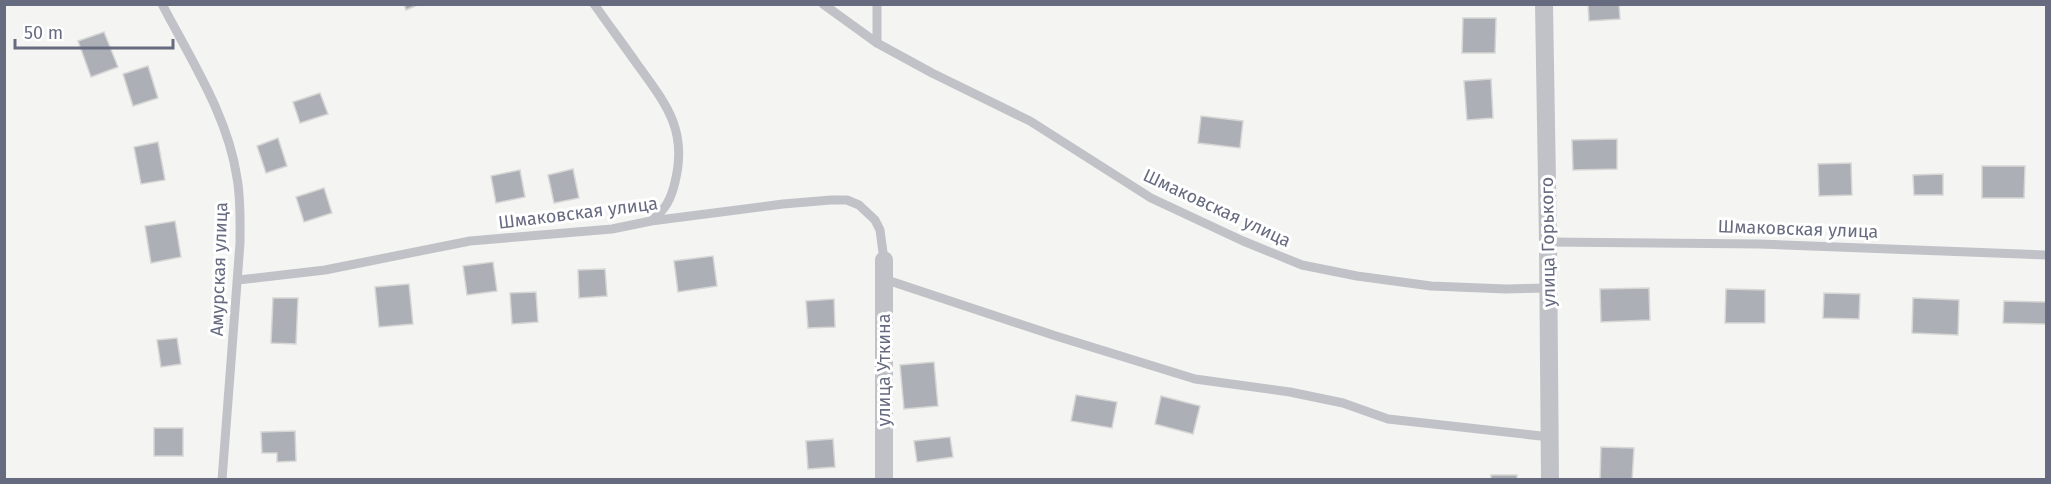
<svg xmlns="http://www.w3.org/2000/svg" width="2051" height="484" viewBox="0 0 2051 484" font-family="'Fira Sans',sans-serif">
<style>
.building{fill:#adafb7;stroke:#d6d6d5;stroke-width:1.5}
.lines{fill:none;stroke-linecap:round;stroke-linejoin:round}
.lane{stroke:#c1c2c7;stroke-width:9}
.street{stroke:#c1c2c7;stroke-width:18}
.labels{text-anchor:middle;stroke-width:6;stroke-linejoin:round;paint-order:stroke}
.street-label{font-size:18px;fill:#676b80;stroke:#fff}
</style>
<rect width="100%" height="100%" fill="#f4f5f2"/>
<!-- building -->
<g class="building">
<path d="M 404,4 L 420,4 L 406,10 Z"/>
<path d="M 1588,4 L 1619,4 L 1620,19 L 1589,21 Z"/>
<path d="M 1463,18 L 1496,18 L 1495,53 L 1462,53 Z"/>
<path d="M 104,32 L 118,67 L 91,77 L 78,41 Z"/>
<path d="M 148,66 L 158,98 L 133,106 L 123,74 Z"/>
<path d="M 1491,79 L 1493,118 L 1467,120 L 1464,81 Z"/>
<path d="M 320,93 L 328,114 L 300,123 L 293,102 Z"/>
<path d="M 1201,116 L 1243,121 L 1240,148 L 1198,143 Z"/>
<path d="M 278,138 L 287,166 L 266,173 L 257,146 Z"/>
<path d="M 1617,139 L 1617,169 L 1573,170 L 1572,140 Z"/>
<path d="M 158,142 L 165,180 L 141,184 L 134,147 Z"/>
<path d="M 1851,163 L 1852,195 L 1819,196 L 1818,164 Z"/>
<path d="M 1982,166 L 2025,166 L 2024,198 L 1982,198 Z"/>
<path d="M 573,169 L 579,198 L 554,203 L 548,175 Z"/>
<path d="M 520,170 L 525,197 L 496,203 L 491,176 Z"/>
<path d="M 1943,174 L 1943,195 L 1914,195 L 1913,175 Z"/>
<path d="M 324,188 L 332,213 L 304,222 L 296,197 Z"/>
<path d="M 175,221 L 181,257 L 151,263 L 145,226 Z"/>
<path d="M 713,256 L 717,286 L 678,292 L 674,261 Z"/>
<path d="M 493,262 L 497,291 L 467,295 L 463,266 Z"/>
<path d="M 605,269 L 607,296 L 579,298 L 578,270 Z"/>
<path d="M 409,284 L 413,324 L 379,327 L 375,287 Z"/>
<path d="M 1649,288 L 1650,320 L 1601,322 L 1600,289 Z"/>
<path d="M 1726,289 L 1765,290 L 1765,323 L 1725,323 Z"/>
<path d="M 536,292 L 538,322 L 512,324 L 510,293 Z"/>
<path d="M 1824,293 L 1860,294 L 1859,319 L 1823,318 Z"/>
<path d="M 273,298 L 298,298 L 296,344 L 271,343 Z"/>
<path d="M 1913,298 L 1959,300 L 1958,335 L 1912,333 Z"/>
<path d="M 834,299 L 835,327 L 808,328 L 806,301 Z"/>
<path d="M 2004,301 L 2046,302 L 2046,324 L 2003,323 Z"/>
<path d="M 177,338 L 181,364 L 161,367 L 157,340 Z"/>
<path d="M 934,362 L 938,406 L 904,409 L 900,365 Z"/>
<path d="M 1076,395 L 1117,402 L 1112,428 L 1071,421 Z"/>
<path d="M 1161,396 L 1200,406 L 1193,434 L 1155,424 Z"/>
<rect x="154" y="428" width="29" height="28"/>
<path d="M 295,431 L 296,461 L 277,462 L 277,453 L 262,453 L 261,432 Z"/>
<path d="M 950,437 L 953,457 L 917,462 L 914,441 Z"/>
<path d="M 833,439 L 835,467 L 808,469 L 806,441 Z"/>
<path d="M 1601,447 L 1634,448 L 1632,480 L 1600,480 Z"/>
<rect x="1491" y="475" width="26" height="5"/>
</g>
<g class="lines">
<!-- lane -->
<g class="lane">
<path d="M 162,4 C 191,60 228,116 237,178 C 241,200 240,221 240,243 L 222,480"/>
<path d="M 594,4 C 608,24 623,44 637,64 C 666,104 688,130 675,182 C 671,199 666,209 652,220"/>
<path d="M 823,4 L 877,43 L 932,73 L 1030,121 L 1151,198 L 1243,241 L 1302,265 L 1357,276 L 1431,286 L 1506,289 L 1549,288"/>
<path d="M 877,43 L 877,4"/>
<path d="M 1548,242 L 1759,244 L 2046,255"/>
<path d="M 884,279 L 1056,336 L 1195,379 L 1290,392 L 1343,403 L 1388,419 L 1550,437"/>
<path d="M 238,280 L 325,270 L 470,241 L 612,229 L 651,221 L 783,204 L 831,200 L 847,200 L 859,205 L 875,220 L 880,230 L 884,260"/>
</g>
<!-- street -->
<g class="street">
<path d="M 1544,4 L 1548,242 L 1550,480"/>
<path d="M 884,480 L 884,260"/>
</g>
</g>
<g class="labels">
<!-- street labels -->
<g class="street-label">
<text transform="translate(1217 208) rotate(25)" y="6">Шмаковская улица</text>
<text transform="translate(578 213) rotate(-7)" y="6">Шмаковская улица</text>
<text transform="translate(1798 229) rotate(2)" y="6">Шмаковская улица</text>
<text transform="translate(1548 242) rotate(-91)" y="6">улица Горького</text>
<text transform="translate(219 269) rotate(-88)" y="6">Амурская улица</text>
<text transform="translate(884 370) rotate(-90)" y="6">улица Уткина</text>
</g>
</g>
<!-- border -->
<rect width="2051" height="484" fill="none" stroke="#676b80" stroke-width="12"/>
<!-- scale -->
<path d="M15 39v9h158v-9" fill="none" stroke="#676b80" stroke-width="3"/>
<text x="24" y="39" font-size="18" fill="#676b80" stroke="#ffffff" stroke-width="4.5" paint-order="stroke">50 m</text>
</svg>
